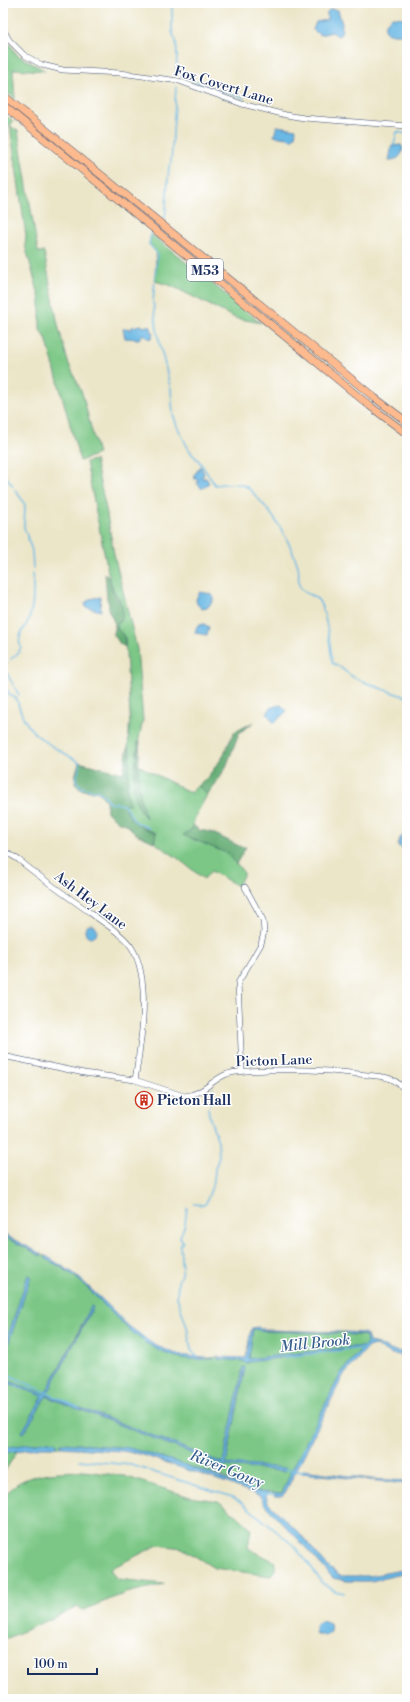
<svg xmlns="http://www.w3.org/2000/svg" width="410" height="1702" viewBox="0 0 410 1702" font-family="'Libre Bodoni',serif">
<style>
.green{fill:#7bc786;stroke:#4b7b72}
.forest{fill:#64ac73;stroke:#406e68}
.water{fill:#6ab8e4;stroke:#4274a1}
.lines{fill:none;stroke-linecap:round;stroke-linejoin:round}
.stream{stroke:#6ab8e4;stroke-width:1.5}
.minor-casing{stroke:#3a4a6e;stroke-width:6}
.highway-casing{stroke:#3a4a6e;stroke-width:8}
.minor{stroke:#fff;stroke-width:5}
.highway{stroke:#fcba8e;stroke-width:7}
.labels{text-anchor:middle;stroke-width:3;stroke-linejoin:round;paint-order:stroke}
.shield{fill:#fff;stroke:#5f6d8e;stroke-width:1}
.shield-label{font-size:13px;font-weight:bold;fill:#1b2f5e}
.street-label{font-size:14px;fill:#1b2f5e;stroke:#fff}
.poi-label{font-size:14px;font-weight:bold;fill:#1b2f5e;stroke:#fff;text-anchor:start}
.water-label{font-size:15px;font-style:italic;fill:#375f8d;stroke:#fff}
</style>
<rect width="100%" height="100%" fill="#fff"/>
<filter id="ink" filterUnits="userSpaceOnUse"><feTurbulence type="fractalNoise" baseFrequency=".025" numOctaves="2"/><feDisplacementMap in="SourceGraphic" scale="8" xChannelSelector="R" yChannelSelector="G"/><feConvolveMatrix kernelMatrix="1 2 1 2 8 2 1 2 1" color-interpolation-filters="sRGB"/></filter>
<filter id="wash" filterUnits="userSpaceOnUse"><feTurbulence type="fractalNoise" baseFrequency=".012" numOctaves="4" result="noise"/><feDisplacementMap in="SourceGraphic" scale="16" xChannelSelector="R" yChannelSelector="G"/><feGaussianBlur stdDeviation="0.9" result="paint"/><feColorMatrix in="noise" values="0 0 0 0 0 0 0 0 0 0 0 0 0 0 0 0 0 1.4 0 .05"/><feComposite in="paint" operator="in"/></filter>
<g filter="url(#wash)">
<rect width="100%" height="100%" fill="#ece6c9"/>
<!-- green -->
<g class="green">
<path d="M 3,34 L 17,55 L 46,71 L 13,69 L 15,99 L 3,89 Z"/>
<path d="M 3,113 L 13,121 L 10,126 L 18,131 L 38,252 L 44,252 L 58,325 L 68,362 L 82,393 L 98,454 L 80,461 L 46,338 L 40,330 L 40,299 L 25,245 L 26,236 L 10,126 L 3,121 Z"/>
<path d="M 151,234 L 261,323 L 235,318 L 172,286 L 155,281 L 156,252 L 149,244 Z"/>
<path d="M 95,460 L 106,509 L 114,554 L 137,649 L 143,720 L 138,743 L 134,791 L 142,813 L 145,817 L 139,795 L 138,765 L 191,793 L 198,785 L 207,795 L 195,817 L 192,829 L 184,835 L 229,854 L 244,873 L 238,886 L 211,871 L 204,879 L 176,857 L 154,842 L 156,833 C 138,826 132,823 124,805 L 130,803 L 127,793 L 130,752 L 128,747 L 130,715 L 125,638 L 117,629 L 117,625 L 122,619 L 119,598 L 114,592 L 109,577 L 86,462 Z"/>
<path d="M 3,1236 L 41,1256 L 42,1255 L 46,1256 L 46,1258 C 53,1263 62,1267 69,1272 C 105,1299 138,1353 186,1358 C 197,1360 208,1358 218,1357 L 219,1359 L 244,1361 L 247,1364 L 248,1362 L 333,1351 L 343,1348 L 248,1359 L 253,1329 L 267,1331 L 340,1333 L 340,1332 L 344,1332 L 344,1334 L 366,1336 L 367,1343 L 363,1347 L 347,1349 L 362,1348 L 341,1373 L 293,1469 L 282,1493 L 256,1491 L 220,1476 L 139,1451 L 120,1447 L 61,1443 L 61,1447 L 57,1447 L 57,1442 L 50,1442 L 3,1448 L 3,1381 L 43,1396 L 23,1432 L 24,1433 L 46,1396 L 224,1466 L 285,1471 L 226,1464 L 245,1368 L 235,1405 L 223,1463 L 47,1395 L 93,1307 L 92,1306 L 45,1394 L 3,1379 L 3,1359 L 31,1276 L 28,1275 L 3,1351 Z"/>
<path d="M 18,1450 L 3,1474 L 3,1453 Z"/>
<path d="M 84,1471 L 124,1476 L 190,1497 L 218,1501 L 233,1512 L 251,1528 L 248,1548 L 275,1562 L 275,1570 L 271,1576 L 214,1568 L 182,1548 L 158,1545 L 110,1569 L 117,1579 L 165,1584 L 126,1593 L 83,1610 L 78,1607 L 3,1640 L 3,1500 C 18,1471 56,1472 84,1471 Z"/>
</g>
<!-- forest -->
<g class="forest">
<path d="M 105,573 C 111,579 110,586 114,593 C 121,604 124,605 122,619 L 117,625 L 117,629 C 124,634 125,638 125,647 L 120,644 L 113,633 L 115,624 L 108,609 L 109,604 L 107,599 Z"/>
<path d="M 254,722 L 239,733 L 226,767 L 213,788 L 207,795 L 198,785 L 206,779 L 222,758 L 234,732 Z"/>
<path d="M 140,741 C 138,769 136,791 146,818 C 127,797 136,768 138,743 Z"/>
<path d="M 128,747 L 130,751 L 127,793 L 130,803 L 124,805 C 132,823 138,826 156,833 L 154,842 L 136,834 L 126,824 L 119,822 L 114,818 L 107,812 L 106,801 L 99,792 L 83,790 L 75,784 L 76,773 L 79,762 L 123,773 Z"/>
<path d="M 193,825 L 199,830 L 211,832 L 241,847 L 246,847 L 236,864 L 229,854 L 183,835 L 192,829 Z"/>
</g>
<!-- water -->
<g class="water">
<path d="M 330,9 L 338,10 L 342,24 L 341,34 L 338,36 L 332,32 L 320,35 L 313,30 L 316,22 L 327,20 L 327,12 Z"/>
<path d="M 392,17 L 407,18 L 407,36 L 400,34 L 389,34 C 381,28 386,22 392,17 Z"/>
<path d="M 277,126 L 296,129 L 295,137 L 291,140 L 288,138 L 274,136 Z"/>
<path d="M 401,145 L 403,148 C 402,156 398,160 389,160 L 392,146 Z"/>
<path d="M 141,325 L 144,327 L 150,325 L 153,334 L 152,337 L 149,339 L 143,334 L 139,339 L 125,338 L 123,329 L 128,328 L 131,330 L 132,327 Z"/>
<path d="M 200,467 L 201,467 L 204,474 L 201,478 L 206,478 L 209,483 L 202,489 L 197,483 L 199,480 L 195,479 L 194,475 Z"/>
<path d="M 200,592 L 211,594 L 213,596 L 213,601 L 207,608 L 202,609 L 197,604 L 196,599 Z"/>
<path d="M 100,597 L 101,611 L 86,607 L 85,603 L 90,599 Z"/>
<path d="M 204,624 L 209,627 L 207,635 L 195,633 L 197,626 Z"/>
<path d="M 281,705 L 287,711 L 274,723 L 267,713 L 272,707 Z"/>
<path d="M 403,835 L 407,835 L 407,850 L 398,846 L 400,838 Z"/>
<circle cx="91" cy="931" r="6"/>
<path d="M 3,1234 L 42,1254 L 42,1256 L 3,1236 Z"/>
<path d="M 46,1256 L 75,1274 L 109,1306 L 126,1324 L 154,1345 L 179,1355 L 214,1359 C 202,1359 189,1360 177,1357 C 132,1346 104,1298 69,1272 C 62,1267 53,1263 45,1258 Z"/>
<path d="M 28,1275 L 31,1276 L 3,1359 L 3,1351 Z"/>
<path d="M 91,1306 L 93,1307 L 47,1395 L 223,1463 L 243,1367 L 245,1367 L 226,1464 L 286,1468 L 285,1471 L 224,1466 L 46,1396 L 24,1433 L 22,1432 L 43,1396 L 3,1381 L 3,1379 L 45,1394 L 80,1330 Z"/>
<path d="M 257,1327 L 267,1330 L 340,1332 L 340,1333 L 267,1331 L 253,1329 L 249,1359 L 343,1348 L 344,1349 L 248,1362 L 246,1364 L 244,1361 L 218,1359 L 218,1357 L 246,1358 L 251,1329 L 252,1328 Z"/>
<path d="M 344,1332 L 364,1333 L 367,1335 L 369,1342 L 378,1344 L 390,1350 L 407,1353 L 407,1356 L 392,1354 L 374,1345 L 368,1347 L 343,1376 L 285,1493 L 281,1496 L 274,1496 L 274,1493 L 282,1493 L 283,1491 L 292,1470 L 341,1373 L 362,1348 L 347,1349 L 346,1347 L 363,1347 L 367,1343 L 366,1336 L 364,1335 L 344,1334 Z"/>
<path d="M 44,1442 L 57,1442 L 57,1447 L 42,1447 L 3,1453 L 3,1448 Z"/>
<path d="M 61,1443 L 129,1448 L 180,1463 L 256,1491 L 268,1492 L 266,1496 L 268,1503 L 301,1535 L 328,1567 L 340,1576 L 370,1576 L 407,1569 L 407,1573 L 371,1581 L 347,1581 L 333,1578 L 299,1540 L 264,1504 L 261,1497 L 258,1495 L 227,1483 L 140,1454 L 122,1451 L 61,1447 Z"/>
<path d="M 303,1470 L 371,1479 L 407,1481 L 407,1484 L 302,1473 Z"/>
<path d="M 323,1621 L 330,1624 L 331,1632 L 327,1635 L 316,1635 C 314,1627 314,1623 323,1621 Z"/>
</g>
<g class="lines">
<!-- stream -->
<g class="stream">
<path d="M 172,3 L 172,32 L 176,41 L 177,55 L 176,74 L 214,89 L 244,98"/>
<path d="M 394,145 L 397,132 L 407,134"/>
<path d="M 165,219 L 169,166 L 171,163 L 176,87"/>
<path d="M 151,234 L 149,244 L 156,252 L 157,256 L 153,302 L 158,336 L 171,390 L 173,414 L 177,426 L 187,446 L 192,454 L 199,461 L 215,485 C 223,484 237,482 245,486 C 249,488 253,493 256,496 C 276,517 289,539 298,566 C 300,573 297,581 300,587 C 304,595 314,594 319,601 C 326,612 331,649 332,663 C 340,665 346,673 353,677 C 371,685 389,692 407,697"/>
<path d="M 3,442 L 5,445 L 3,456"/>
<path d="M 3,473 L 13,486"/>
<path d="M 15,490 L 23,501 L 25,506 L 24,527 L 32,551 L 33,568"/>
<path d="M 11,659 L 18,653 L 21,647 C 16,637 24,630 28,621 C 34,608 34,587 32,574"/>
<path d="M 7,663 L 5,665 L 5,670 L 19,695"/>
<path d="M 3,684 L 10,695 L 17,699 C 25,737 49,743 79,762 L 80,766 L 76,779 C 83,798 98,780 109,803 L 114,804 L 116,802 L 118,804 C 129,804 129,816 136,822 C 140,824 145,826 149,828"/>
<path d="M 210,1104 L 213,1088"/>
<path d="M 194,1204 L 204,1205 L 206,1203 L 214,1181 L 215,1169 L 219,1157 L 218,1141 L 210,1119 L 208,1108"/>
<path d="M 187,1208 L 185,1224 L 180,1237 L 183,1242 L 180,1245 L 182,1271 L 178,1282 L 177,1297 L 187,1327 L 191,1350 L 197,1357"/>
<path d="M 283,1357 L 363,1348"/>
<path d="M 3,1372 L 79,1408"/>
<path d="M 79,1460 L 131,1465 L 233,1497 L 241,1502 L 293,1545 L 309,1564 L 322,1583 L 335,1591 L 344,1593"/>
<path d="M 284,1469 L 292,1470"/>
<path d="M 294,1471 L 304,1472"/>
<path d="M 267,1494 L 275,1494"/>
</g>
</g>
</g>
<g filter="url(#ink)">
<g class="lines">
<defs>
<g id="minor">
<path d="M 3,29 L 9,40 L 24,55 L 42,65 L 63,70 L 120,73 L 179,81 L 242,104 L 286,115 L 304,118 L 407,126"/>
<path d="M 3,850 L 19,860 C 42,879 67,896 92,914 C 105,924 123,934 132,948 C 152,981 141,1043 135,1080"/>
<path d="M 3,1056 L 84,1073 L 135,1080 L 184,1096 C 203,1095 211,1080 227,1074 C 240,1070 254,1071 267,1070 C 301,1069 333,1070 367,1075 C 375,1076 385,1076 391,1079 C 398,1082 403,1087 407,1093"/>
<path d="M 242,1071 L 238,983 L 261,944 L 264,932 L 263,920 L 245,887"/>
</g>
<g id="highway">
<path d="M 3,95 L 375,398 L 407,422"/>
<path d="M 3,105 L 370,406 L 407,434"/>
</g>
</defs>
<!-- minor casing -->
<use href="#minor" class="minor-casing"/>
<!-- highway casing -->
<use href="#highway" class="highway-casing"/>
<!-- minor -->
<use href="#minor" class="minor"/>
<!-- highway -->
<use href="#highway" class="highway"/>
</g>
</g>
<!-- icons -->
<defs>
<symbol id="building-ring" viewBox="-11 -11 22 22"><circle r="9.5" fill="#fff" stroke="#c8321e" stroke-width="1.5"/><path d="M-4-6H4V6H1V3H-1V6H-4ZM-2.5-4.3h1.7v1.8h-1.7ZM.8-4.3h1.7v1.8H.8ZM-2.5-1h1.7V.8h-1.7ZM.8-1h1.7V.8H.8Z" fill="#c8321e"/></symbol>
</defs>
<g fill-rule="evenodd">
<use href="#building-ring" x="134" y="1090" width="20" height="20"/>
</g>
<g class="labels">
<!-- shield labels -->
<rect class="shield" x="187" y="259" width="36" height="22" rx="3"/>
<g class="shield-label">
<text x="205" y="275">M53</text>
</g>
<!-- street labels -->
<g class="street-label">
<text transform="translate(224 85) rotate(17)" y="5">Fox Covert Lane</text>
<text transform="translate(91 900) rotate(37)" y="5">Ash Hey Lane</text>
<text transform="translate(274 1060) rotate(-2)" y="5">Picton Lane</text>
</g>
<!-- poi labels -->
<g class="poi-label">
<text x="157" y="1105">Picton Hall</text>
</g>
<!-- water labels -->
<g class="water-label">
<text transform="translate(315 1343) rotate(-6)" y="5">Mill Brook</text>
<text transform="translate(227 1469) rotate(22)" y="5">River Gowy</text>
</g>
</g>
<!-- margin -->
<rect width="410" height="1702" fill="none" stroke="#fff" stroke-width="16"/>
<!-- scale -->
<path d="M28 1668v6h69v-6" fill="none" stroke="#1b2f5e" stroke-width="2"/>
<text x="34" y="1668" font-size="12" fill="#1b2f5e" stroke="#ffffff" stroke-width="3" paint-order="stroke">100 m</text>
</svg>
